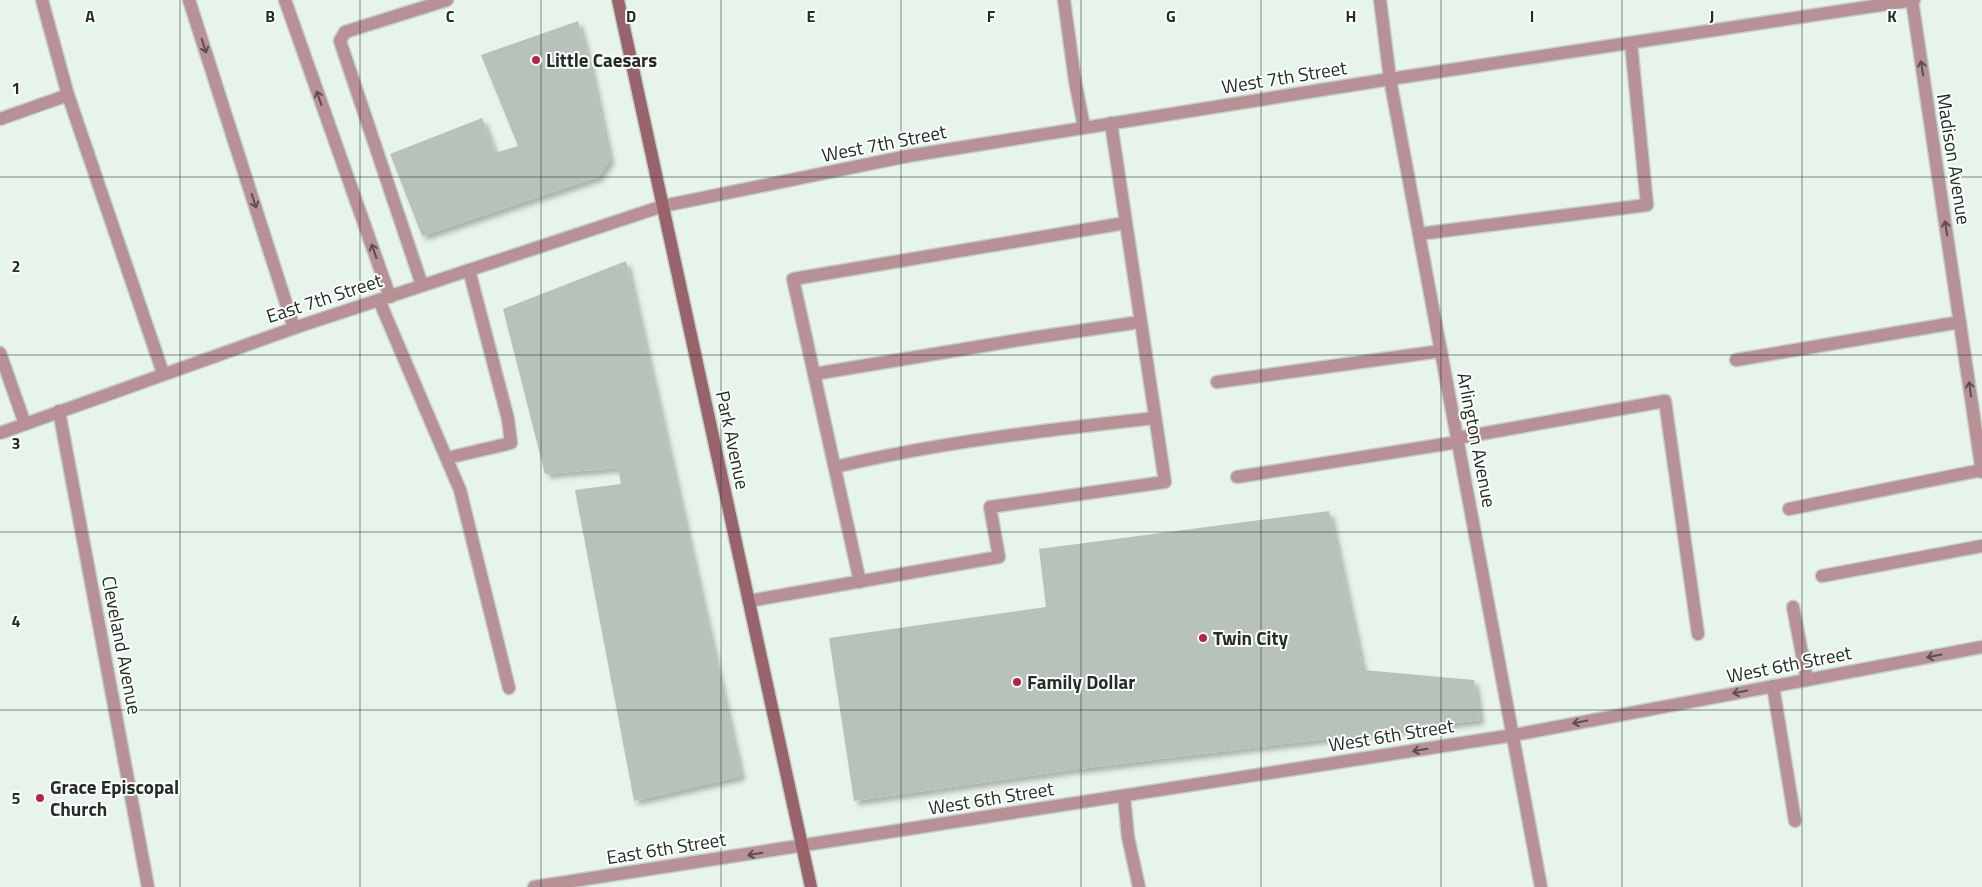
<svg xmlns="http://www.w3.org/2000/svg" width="1982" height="887" viewBox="0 0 1982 887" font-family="'Titillium Web',sans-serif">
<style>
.building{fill:#b7c3ba;filter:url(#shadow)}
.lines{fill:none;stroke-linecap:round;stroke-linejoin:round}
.service-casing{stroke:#c4d0c8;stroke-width:15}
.minor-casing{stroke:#c4d0c8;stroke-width:15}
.tertiary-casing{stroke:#c4d0c8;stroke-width:15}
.secondary-casing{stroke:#c4d0c8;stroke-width:15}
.service{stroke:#b79196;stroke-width:12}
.minor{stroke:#b79196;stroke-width:12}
.tertiary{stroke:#b79196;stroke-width:12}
.secondary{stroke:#99636b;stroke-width:12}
.oneway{stroke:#594f4f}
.grid{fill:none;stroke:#272c29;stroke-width:1;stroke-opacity:0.55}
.poi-dot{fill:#b4234e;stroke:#fafffb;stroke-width:2}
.labels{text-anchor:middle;stroke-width:4;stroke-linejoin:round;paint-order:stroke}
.poi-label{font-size:19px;font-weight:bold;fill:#272c29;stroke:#fafffb;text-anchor:start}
.street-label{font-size:19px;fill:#272c29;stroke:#fafffb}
.grid-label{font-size:16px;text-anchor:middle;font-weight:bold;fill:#272c29;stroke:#fafffb;stroke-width:4;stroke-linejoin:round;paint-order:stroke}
</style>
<defs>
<filter id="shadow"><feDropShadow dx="4.5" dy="4.5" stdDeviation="2.5" flood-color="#0004"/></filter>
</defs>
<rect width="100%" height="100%" fill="#e7f4eb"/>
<!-- building -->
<g class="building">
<path d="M 578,21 L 590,65 L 610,160 L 598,177 L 422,236 L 390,154 L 482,118 L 495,153 L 518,146 L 481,55 Z"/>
<path d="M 626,261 L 741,776 L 634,801 L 575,490 L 621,484 L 618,468 L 545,474 L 503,309 Z"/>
<path d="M 1329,511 L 1363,670 L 1474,680 L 1480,720 L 1070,770 L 854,801 L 829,638 L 1046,607 L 1039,549 Z"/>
</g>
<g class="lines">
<defs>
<g id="service">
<path d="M 42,0 L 68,95"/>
<path d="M 189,0 L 294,328"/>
<path d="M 285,0 L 390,297"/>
<path d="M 1064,0 L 1075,81 L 1084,127"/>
<path d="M 0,119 L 68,95 L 163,373"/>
<path d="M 1419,234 L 1647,205 L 1631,43"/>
<path d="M 422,285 L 340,41 L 345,32 L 447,0"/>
<path d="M 379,300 L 460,490 L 509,688"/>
<path d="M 0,353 L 25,424"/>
<path d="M 1736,360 L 1960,322"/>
<path d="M 814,374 L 1031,338 L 1140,322"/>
<path d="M 1217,382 L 1441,351"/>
<path d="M 1458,438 L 1665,401 L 1698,634"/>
<path d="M 447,458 L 511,443 L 508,419 L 469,270"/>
<path d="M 835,467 C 940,442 1047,430 1155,418"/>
<path d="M 1237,477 L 1458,442"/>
<path d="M 1789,509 L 1982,470"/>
<path d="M 1822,576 L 1982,546"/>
<path d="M 860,582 L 793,279 L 1125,223"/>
<path d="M 749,601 L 999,557 L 990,507 L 1165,482 L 1111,123"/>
<path d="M 1793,607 L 1807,680"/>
<path d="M 1773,686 L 1795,821"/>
<path d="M 1124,796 L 1128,837 L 1139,887"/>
</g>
<g id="minor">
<path d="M 1380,0 L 1390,79 L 1541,887"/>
<path d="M 1912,0 L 1982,472"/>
<path d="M 59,411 L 148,887"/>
<path d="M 534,887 L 1514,735 L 1982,647"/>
</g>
<path id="tertiary" d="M 0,433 L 294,328 L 663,206 L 908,156 L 1390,79 L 1914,0"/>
<path id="secondary" d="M 618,0 L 811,887"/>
</defs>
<!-- service casing -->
<use href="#service" class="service-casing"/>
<!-- minor casing -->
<use href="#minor" class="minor-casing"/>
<!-- tertiary casing -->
<use href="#tertiary" class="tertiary-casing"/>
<!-- secondary casing -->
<use href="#secondary" class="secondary-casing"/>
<!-- service -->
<use href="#service" class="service"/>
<!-- minor -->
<use href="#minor" class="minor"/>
<!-- tertiary -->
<use href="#tertiary" class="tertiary"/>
<!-- secondary -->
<use href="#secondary" class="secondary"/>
</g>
<!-- one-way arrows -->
<defs><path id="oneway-shaft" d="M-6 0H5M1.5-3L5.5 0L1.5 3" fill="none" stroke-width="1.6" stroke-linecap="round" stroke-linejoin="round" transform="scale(1.25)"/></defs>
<g class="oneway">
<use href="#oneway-shaft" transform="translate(204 46) rotate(72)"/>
<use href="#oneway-shaft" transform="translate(1922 68) rotate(-99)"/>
<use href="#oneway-shaft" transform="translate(319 98) rotate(-109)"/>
<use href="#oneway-shaft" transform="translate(254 201) rotate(72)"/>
<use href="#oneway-shaft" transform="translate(1946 228) rotate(-99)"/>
<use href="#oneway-shaft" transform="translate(374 251) rotate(-109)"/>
<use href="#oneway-shaft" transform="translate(1970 389) rotate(-98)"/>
<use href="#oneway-shaft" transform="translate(1934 656) rotate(169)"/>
<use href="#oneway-shaft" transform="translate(1740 692) rotate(169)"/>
<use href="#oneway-shaft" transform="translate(1580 722) rotate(169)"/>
<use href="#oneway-shaft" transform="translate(1420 750) rotate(171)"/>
<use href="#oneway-shaft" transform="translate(755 854) rotate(171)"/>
</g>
<!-- grid -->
<path class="grid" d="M 180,0 L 180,887M 360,0 L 360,887M 541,0 L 541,887M 721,0 L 721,887M 901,0 L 901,887M 1081,0 L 1081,887M 1261,0 L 1261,887M 1441,0 L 1441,887M 1622,0 L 1622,887M 1802,0 L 1802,887M 0,177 L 1982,177M 0,355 L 1982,355M 0,532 L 1982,532M 0,710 L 1982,710"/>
<!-- markers -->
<g class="poi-dot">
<circle cx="536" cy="60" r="5"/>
<circle cx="1203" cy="638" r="5"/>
<circle cx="1017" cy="682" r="5"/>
<circle cx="40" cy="798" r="5"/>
</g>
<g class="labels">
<!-- poi labels -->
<g class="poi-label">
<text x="546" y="67">Little Caesars</text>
<text x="1213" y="645">Twin City</text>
<text x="1027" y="689">Family Dollar</text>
<text x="50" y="794">Grace Episcopal<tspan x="50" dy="22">Church</tspan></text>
</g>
<!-- street labels -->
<g class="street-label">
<text transform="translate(1284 77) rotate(-9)" y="7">West 7th Street</text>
<text transform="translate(884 143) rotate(-11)" y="7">West 7th Street</text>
<text transform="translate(1954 159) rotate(81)" y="7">Madison Avenue</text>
<text transform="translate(324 298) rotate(-18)" y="7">East 7th Street</text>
<text transform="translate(733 440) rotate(78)" y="7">Park Avenue</text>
<text transform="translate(1477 440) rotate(79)" y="7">Arlington Avenue</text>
<text transform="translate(122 645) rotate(79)" y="7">Cleveland Avenue</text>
<text transform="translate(1789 664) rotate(-11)" y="7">West 6th Street</text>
<text transform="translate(1391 735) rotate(-9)" y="7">West 6th Street</text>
<text transform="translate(991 798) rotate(-9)" y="7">West 6th Street</text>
<text transform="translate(666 848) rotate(-9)" y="7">East 6th Street</text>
</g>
</g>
<g class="grid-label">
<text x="90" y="22">A</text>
<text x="270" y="22">B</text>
<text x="450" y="22">C</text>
<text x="631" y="22">D</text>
<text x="811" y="22">E</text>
<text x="991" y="22">F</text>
<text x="1171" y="22">G</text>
<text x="1351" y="22">H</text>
<text x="1532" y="22">I</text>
<text x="1712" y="22">J</text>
<text x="1892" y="22">K</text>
<text x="16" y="94">1</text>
<text x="16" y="272">2</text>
<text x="16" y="449">3</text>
<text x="16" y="627">4</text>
<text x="16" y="804">5</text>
</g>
</svg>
